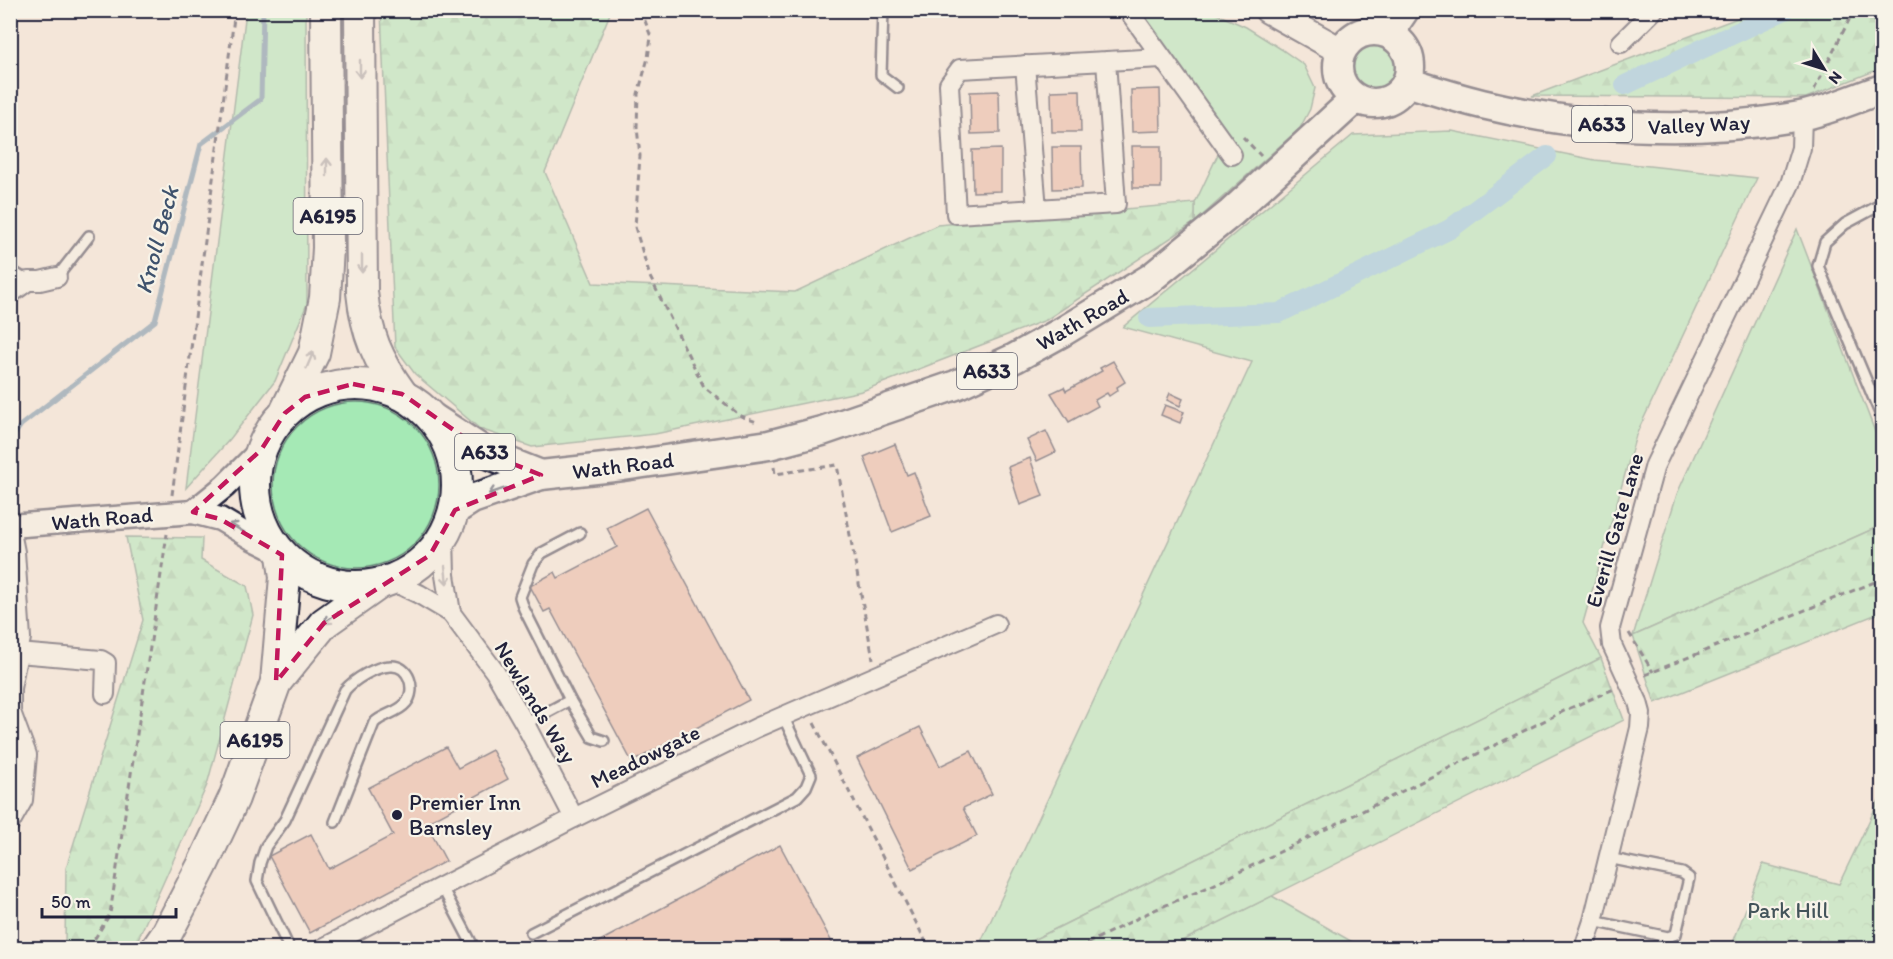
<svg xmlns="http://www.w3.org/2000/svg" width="1893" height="959" viewBox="0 0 1893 959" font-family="Itim,sans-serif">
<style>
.grass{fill:#a5e9b5;stroke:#648678;stroke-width:1.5}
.forest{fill:url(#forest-firs);stroke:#648678;stroke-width:1.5}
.park{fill:url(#park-crowns);stroke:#648678;stroke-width:1.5}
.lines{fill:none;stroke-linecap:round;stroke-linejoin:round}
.stream{stroke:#5b829f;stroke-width:5}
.canal{stroke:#81c2e2;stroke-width:20}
.building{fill:#e6b09c;stroke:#22223b;stroke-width:1.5}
.service-casing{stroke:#22223b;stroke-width:14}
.minor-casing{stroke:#22223b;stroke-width:22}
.tertiary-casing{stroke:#22223b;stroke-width:27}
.secondary-casing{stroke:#22223b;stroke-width:30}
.primary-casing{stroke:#22223b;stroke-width:33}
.trunk-casing{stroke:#22223b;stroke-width:34}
.path{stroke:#22223b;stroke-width:3;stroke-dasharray:6 4.5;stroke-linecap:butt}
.service{stroke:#f7f3e8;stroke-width:9}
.minor{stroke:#f7f3e8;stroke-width:18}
.tertiary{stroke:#f7f3e8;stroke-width:22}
.secondary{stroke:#f7f3e8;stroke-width:26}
.primary{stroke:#f7f3e8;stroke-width:28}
.trunk{stroke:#f7f3e8;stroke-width:30}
.minor-bridge-casing{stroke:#22223b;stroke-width:22;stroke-linecap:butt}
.minor-bridge{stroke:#f7f3e8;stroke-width:18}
.oneway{stroke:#97959a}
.marked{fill:none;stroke:#c2185b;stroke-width:4.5;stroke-dasharray:12 8;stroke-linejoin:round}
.poi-dot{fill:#22223b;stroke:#f7f3e8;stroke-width:2}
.labels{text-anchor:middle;stroke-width:4.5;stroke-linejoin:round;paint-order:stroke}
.shield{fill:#f7f3e8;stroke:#62616f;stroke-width:1.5}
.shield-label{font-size:21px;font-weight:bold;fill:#22223b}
.street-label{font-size:22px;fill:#22223b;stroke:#f7f3e8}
.poi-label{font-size:22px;fill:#22223b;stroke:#f7f3e8;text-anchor:start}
.park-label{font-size:22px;fill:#43545a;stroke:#f7f3e8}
.water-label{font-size:24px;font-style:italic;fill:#3e526d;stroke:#f7f3e8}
</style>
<defs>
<pattern id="forest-firs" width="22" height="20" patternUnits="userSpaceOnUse" patternTransform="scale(1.5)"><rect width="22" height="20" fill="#a5e9b5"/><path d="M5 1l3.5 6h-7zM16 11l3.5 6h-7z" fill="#8ec89d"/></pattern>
<pattern id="park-crowns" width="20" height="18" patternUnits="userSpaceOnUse" patternTransform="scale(1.5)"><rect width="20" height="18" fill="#a5e9b5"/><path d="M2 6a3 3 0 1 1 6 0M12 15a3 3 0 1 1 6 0" fill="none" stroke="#8ec89d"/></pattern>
</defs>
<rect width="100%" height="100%" fill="#f4e6d9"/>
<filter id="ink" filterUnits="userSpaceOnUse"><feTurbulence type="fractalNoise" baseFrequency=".0167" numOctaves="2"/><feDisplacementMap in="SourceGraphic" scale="12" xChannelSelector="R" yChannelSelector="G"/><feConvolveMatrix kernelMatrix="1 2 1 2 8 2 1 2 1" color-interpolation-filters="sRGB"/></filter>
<g filter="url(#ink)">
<!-- grass -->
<g class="grass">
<path d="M 246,11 L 306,11 L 307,304 L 275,381 L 230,439 L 186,488 Z"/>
<path d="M 1118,11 L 1210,11 L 1246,27 L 1281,49 L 1304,65 L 1315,88 L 1310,109 L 1300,128 L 1195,222 L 1195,203 L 1219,152 Z"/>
<circle cx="1374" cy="68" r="25"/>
<path d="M 1452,131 L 1595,160 L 1757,178 L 1636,435 L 1583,623 L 1601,658 L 1017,948 L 978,948 L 1252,362 L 1123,327 L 1353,135 Z"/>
<path d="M 1797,229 L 1882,450 L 1882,525 L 1633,636 L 1677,494 Z"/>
<circle cx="356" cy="485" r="83"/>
<path d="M 1272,896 L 1363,948 L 1168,948 Z"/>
</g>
<!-- forest -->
<g class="forest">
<path d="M 381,11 L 611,11 L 545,172 L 593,283 L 795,292 L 937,225 L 1195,203 L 1195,222 L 1046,320 L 862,391 L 655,434 L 532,447 L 480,429 L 415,374 L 395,347 Z"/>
<path d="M 1756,11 L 1882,11 L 1882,68 L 1806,98 L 1532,96 Z"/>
<path d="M 1882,525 L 1882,612 L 1655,703 L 1633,636 Z"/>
<path d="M 126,537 L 202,538 L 201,560 L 247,586 L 253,615 L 207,785 L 134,948 L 76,948 L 65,946 L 66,868 L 143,620 Z"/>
<path d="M 1601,658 L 1624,720 L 1168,948 L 1017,948 Z"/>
</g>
<!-- park -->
<path class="park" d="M 1882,794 L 1882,948 L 1731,948 L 1763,864 L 1839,884 Z"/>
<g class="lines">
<!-- stream -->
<path class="stream" d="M 10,441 L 21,425 L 155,321 L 201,144 L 261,99 L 263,10"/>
<!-- canal -->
<g class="canal">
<path d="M 1625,85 L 1785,10"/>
<path d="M 1149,318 L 1279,313 L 1450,229 L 1547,156"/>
</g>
</g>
<!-- building -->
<g class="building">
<path d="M 1160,89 L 1161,131 L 1132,132 L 1131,90 Z"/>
<path d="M 1080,90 L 1081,132 L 1052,132 L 1051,91 Z"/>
<path d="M 999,91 L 1000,133 L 971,134 L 970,92 Z"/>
<path d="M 1132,146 L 1161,146 L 1161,188 L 1133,188 Z"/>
<path d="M 1052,147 L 1081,147 L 1082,188 L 1053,189 Z"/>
<path d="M 1001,149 L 1001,191 L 973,192 L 972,150 Z"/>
<path d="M 1113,361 L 1125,382 L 1117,387 L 1118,390 L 1109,396 L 1107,393 L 1095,400 L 1098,406 L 1069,422 L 1051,393 L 1064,387 L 1066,391 L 1102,371 L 1100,368 Z"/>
<path d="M 1170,393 L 1183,399 L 1180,406 L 1167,400 Z"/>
<path d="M 1165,405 L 1184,412 L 1180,423 L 1161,415 Z"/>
<path d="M 1046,431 L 1056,452 L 1037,461 L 1027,440 Z"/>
<path d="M 895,444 L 907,475 L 914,472 L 931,516 L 892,532 L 864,457 Z"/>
<path d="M 1030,458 L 1043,496 L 1020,505 L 1008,467 Z"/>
<path d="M 646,508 L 749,700 L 632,762 L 550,609 L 544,612 L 530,586 L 555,572 L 558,578 L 617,547 L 607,528 Z"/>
<path d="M 920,727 L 940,766 L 971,751 L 992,794 L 963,808 L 977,836 L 912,869 L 857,758 Z"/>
<path d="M 446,747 L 458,768 L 492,750 L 508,779 L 426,823 L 446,861 L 310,933 L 269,856 L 311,834 L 329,869 L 393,835 L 368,788 Z"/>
<path d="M 780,845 L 835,948 L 587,948 Z"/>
</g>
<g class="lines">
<defs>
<g id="service">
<path d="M 883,10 L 881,75 L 898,88"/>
<path d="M 1882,204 L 1845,224 L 1825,242 L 1818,266 L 1882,418"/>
<path d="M 10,270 L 28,281"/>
<path d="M 57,277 L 89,236"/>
<path d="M 580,533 L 542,553 L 533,564 L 520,597 L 524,609 L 570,700 L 592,737 L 604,741"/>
<path d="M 525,724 L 570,700"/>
<path d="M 442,887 L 474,948"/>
<path d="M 1593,921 L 1668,937 L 1676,934 L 1689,878 L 1682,873 L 1608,858"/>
<path d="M 531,933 L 797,797 L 806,787 L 811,775 L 783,716"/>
<path d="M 289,948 L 257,881 L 260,863 L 266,846 L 285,820 L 345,690 C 355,679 374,667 390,666 C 409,664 417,690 406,703 C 398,713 383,714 374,723 L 335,822"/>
</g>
<g id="minor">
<path d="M 1128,10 L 1232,155"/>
<path d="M 1621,43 L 1654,10"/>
<path d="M 1106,61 L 1116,204 L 956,214 L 949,84 L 960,69 L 1162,58"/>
<path d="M 1025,65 L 1037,209"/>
<path d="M 10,294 L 28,281 L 40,281 L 57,277"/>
<path d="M 10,527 L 15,552 L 21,638 L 11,688 L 11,712 L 27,755 L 23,800 L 10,823"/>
<path d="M 444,537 L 445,575 L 451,613"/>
<path d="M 392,581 L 419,594 L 451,613 L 495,672 L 525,724 L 574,818"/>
<path d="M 1612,645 L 1610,628 L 1655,465 L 1790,184 L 1801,148 L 1802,116"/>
<path d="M 18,653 L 101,660 L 106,663 L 105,694"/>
<path d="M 323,948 L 574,818 L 756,728 L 996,624"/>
<path d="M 1584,948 L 1593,921 L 1640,728 L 1641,713 L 1638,702"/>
</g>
<g id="tertiary">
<path d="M 1391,35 L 1408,10"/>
<path d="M 193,512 L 225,486 L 261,450"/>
<path d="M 10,526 L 193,512 L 220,519 L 252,538 L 278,551"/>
</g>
<path id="secondary" d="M 1268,10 L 1341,51"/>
<g id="primary">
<circle cx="1374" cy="67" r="36"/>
<path d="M 1407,82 C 1432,90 1457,98 1482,104 C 1587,129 1694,135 1800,116 C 1827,111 1856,98 1882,89"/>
<path d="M 433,418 L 488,454 L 541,475"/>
<path d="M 455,510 L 472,499 L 541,475 L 623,466 L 769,445 L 822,431 L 956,385 L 1015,358 L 1062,332 L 1151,278 L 1231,213 L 1355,99"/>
</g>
<g id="trunk">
<path d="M 360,10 L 362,292 C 366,333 378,361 402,394"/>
<circle cx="356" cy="485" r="101"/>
<path d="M 286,410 L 314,353 L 325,298 L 328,248 L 326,10"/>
<path d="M 276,682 L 324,623 L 379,584"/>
<path d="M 157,948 L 166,935 L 202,866 L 234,798 L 276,682 L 285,577 L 282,555"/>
</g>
</defs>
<!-- service casing -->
<use href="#service" class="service-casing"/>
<!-- minor casing -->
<use href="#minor" class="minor-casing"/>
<!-- tertiary casing -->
<use href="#tertiary" class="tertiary-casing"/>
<!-- secondary casing -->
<use href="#secondary" class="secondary-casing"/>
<!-- primary casing -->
<use href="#primary" class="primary-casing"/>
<!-- trunk casing -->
<use href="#trunk" class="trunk-casing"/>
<!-- path -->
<g class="path">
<path d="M 641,10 L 651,37 L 648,58 L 638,94 L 637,127 L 640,156 L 635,227 L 650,277 L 704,387 L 741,416 L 759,423"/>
<path d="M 1814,90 L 1854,10"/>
<path d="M 1243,137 L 1261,156"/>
<path d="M 774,467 L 775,474 L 837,465 L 873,659"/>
<path d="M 172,495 L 235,10"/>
<path d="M 1629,633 L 1653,672"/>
<path d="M 1645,675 L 1882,579"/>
<path d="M 814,723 L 929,948"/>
<path d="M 89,948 L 110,914 L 167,534"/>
<path d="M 1078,948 L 1152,911 L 1211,886 L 1568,709 L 1614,689"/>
</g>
<!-- service -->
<use href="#service" class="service"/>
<!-- minor -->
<use href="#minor" class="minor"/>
<!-- tertiary -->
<use href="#tertiary" class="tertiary"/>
<!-- secondary -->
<use href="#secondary" class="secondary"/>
<!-- primary -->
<use href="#primary" class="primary"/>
<!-- trunk -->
<use href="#trunk" class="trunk"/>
<defs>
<path id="minor-bridge" d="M 1612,645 L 1638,702"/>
</defs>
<!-- minor-bridge casing -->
<use href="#minor-bridge" class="minor-bridge-casing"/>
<!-- minor-bridge -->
<use href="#minor-bridge" class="minor-bridge"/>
</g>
<!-- one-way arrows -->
<defs><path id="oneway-shaft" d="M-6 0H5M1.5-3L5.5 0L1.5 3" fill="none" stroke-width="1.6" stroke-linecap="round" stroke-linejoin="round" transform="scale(1.5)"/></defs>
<g class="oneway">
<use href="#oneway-shaft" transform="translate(360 69) rotate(90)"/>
<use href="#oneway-shaft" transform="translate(327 167) rotate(-90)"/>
<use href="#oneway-shaft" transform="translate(362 264) rotate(90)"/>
<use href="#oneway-shaft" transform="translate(310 360) rotate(-67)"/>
<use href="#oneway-shaft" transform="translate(497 491) rotate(161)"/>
<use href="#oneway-shaft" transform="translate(237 528) rotate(-149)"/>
<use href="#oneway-shaft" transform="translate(446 575) rotate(84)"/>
<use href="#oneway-shaft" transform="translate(331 618) rotate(141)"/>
</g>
</g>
<!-- marked area -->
<path d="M0 0H1893V959H0ZM 353,384 L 402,394 L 488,454 L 541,475 L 455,510 L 430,555 L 324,623 L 276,682 L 282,555 L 220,519 L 193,512 L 261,450 L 285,413 L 305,397 Z" fill="#f4e6d9" fill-opacity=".55" fill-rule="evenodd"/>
<path class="marked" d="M 353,384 L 402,394 L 488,454 L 541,475 L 455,510 L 430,555 L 324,623 L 276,682 L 282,555 L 220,519 L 193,512 L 261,450 L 285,413 L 305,397 Z"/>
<!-- markers -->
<circle class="poi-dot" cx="397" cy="815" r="6"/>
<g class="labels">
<!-- shield labels -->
<g class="shield">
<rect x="1572" y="106" width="60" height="36" rx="4.5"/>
<rect x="293.5" y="198" width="69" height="36" rx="4.5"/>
<rect x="957" y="353" width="60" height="36" rx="4.5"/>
<rect x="455" y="434" width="60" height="36" rx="4.5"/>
<rect x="220.5" y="722" width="69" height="36" rx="4.5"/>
</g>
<g class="shield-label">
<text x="1602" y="131">A633</text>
<text x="328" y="223">A6195</text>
<text x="987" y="378">A633</text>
<text x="485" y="459">A633</text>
<text x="255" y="747">A6195</text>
</g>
<!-- street labels -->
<g class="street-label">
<text transform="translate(1699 124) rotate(-3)" y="8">Valley Way</text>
<text transform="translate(1082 319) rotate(-30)" y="8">Wath Road</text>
<text transform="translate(623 465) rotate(-7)" y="8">Wath Road</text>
<text transform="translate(102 518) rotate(-5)" y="8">Wath Road</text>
<text transform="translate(1614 530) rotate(-74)" y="8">Everill Gate Lane</text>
<text transform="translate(536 702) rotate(59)" y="8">Newlands Way</text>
<text transform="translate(645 756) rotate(-26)" y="8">Meadowgate</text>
</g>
<!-- poi labels -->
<g class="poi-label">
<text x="409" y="810">Premier Inn<tspan x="409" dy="25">Barnsley</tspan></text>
</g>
<!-- park labels -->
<g class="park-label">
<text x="1788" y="918">Park Hill</text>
</g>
<!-- water labels -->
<g class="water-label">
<text transform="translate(157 240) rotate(-75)" y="8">Knoll Beck</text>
</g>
</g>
<!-- margin -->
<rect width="1893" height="959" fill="none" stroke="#f7f3e8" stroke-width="36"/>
<rect x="18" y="18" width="1857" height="923" fill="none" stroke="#22223b" stroke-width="2" filter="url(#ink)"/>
<!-- north arrow -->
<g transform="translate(1824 69) rotate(128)" stroke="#f7f3e8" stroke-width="4.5" paint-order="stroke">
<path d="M0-4.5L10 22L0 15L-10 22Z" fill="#22223b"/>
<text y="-9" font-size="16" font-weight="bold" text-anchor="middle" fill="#22223b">N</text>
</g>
<!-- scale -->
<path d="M42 908v9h134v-9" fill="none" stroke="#22223b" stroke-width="3"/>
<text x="51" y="908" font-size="18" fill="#22223b" stroke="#f7f3e8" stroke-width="4.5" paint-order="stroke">50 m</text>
</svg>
